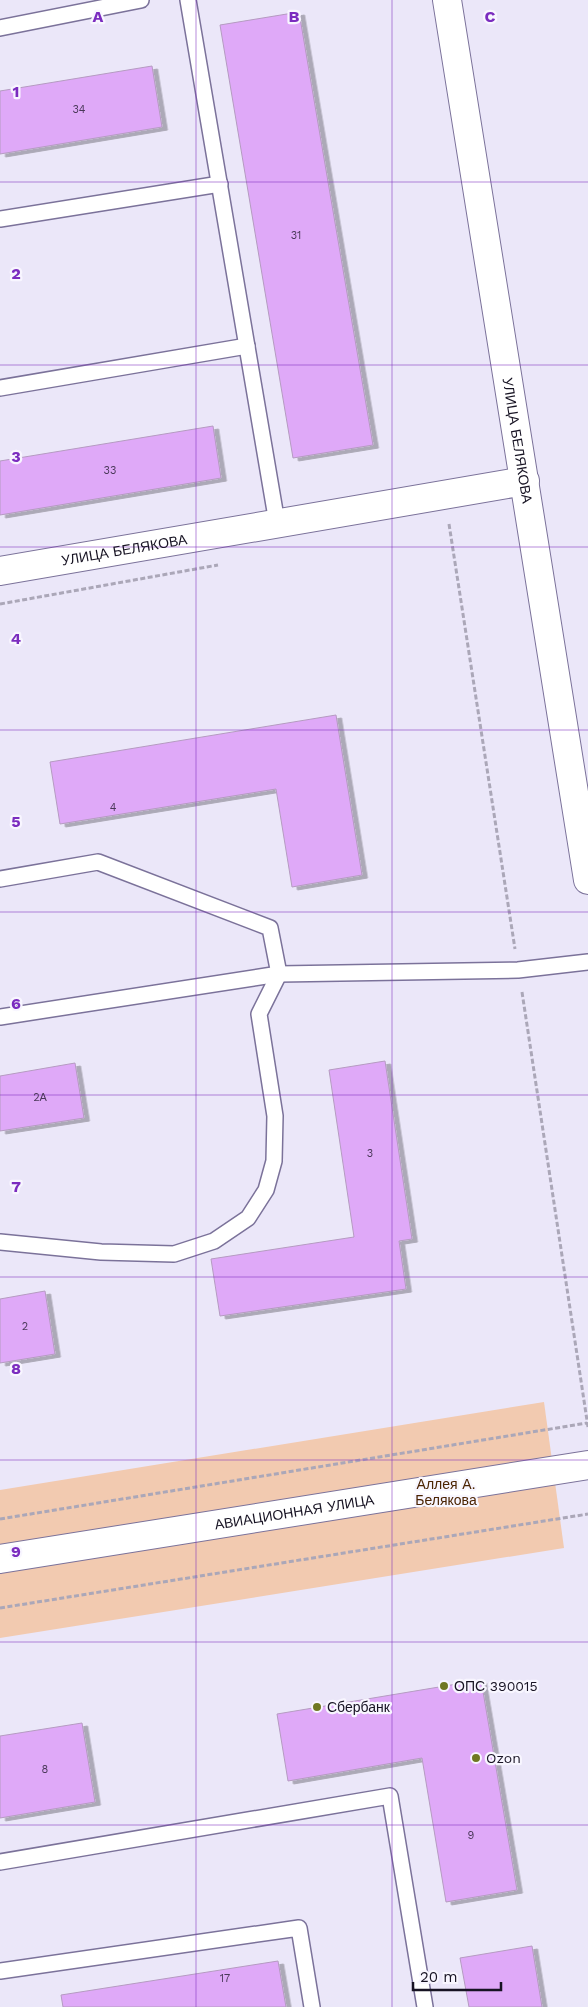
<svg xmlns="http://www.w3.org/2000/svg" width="588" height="2007" viewBox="0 0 588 2007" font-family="'Work Sans',sans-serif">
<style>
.green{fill:#f2cab0}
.building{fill:#dfa9f8;stroke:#b59bc1;filter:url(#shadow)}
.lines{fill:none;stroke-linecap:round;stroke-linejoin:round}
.service-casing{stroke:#7b729a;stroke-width:18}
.minor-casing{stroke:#7b729a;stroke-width:30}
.path{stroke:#aba7b8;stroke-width:3;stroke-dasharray:5 2.5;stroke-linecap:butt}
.service{stroke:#fff;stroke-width:15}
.minor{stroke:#fff;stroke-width:28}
.grid{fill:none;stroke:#7b2cbf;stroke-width:1;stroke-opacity:0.55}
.poi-dot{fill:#6f7822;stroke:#f8f6ff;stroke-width:2}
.labels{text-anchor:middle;stroke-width:4.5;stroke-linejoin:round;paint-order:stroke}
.number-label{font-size:11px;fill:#493858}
.street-label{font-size:14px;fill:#171323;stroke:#f8f6ff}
.park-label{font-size:14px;fill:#4b2403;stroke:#f8f6ff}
.poi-label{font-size:14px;fill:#171323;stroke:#f8f6ff;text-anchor:start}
.grid-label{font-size:16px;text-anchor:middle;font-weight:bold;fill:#7b2cbf;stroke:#f8f6ff;stroke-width:4.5;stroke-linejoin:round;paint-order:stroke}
</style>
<defs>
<filter id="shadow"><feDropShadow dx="5.5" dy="3" stdDeviation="0" flood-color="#0004"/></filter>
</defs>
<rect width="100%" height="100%" fill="#ebe7f9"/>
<!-- green -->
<path class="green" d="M 544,1402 L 564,1548 L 0,1638 L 0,1490 Z"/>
<!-- building -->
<g class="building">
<path d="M 299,12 L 373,445 L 293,458 L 220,25 Z"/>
<path d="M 152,66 L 162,127 L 0,154 L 0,91 Z"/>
<path d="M 213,426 L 221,478 L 0,515 L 0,461 Z"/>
<path d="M 336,715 L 362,875 L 292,887 L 276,789 L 60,824 L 50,762 Z"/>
<path d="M 385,1061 L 412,1239 L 399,1241 L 406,1289 L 220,1316 L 211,1259 L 354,1237 L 329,1070 Z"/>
<path d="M 75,1063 L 84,1118 L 0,1131 L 0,1076 Z"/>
<path d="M 45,1291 L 55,1354 L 0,1363 L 0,1299 Z"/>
<path d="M 481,1680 L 517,1890 L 446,1902 L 422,1758 L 288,1781 L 277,1714 Z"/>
<path d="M 82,1723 L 95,1802 L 0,1818 L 0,1736 Z"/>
<path d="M 532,1946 L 542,2007 L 469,2007 L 460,1958 Z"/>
<path d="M 278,1961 L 286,2007 L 63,2007 L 61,1995 Z"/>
</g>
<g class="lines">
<defs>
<g id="service">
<path d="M 188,0 L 277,523"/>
<path d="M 0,28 L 141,0"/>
<path d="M 0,219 L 220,184"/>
<path d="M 0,388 L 247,346"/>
<path d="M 0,879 L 98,862 L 270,928 L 279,974 L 259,1014 L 275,1116 L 274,1161 L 266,1190 L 248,1218 L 214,1241 L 174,1254 L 101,1252 L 0,1242"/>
<path d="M 0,1017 L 279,974 L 518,970 L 588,962"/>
<path d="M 0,1862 L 390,1796 L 425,2007"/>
<path d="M 0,1971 L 299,1928 L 312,2007"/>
</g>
<g id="minor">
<path id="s1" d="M 447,0 L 588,880"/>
<path id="s2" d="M 0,571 L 525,481"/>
<path id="s3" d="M 0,1559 L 588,1465"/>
</g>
</defs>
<!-- service casing -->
<use href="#service" class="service-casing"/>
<!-- minor casing -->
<use href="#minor" class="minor-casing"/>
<!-- path -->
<g class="path">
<path d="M 449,524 L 515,949"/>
<path d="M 0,604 L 218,565"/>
<path d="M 522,992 L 588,1427"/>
<path d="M 0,1519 L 587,1423"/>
<path d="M 0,1608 L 588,1514"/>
</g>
<!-- service -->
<use href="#service" class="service"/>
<!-- minor -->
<use href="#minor" class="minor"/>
</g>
<!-- grid -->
<path class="grid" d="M 196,0 L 196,2007M 392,0 L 392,2007M 0,182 L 588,182M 0,365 L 588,365M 0,547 L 588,547M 0,730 L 588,730M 0,912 L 588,912M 0,1095 L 588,1095M 0,1277 L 588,1277M 0,1460 L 588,1460M 0,1642 L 588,1642M 0,1825 L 588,1825"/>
<!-- markers -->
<g class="poi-dot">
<circle cx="444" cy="1686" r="5"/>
<circle cx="317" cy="1707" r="5"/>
<circle cx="476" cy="1758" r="5"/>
</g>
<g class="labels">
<!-- number labels -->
<g class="number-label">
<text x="79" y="113">34</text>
<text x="296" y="239">31</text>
<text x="110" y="474">33</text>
<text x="113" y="811">4</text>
<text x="40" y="1101">2А</text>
<text x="370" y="1157">3</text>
<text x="25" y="1330">2</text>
<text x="45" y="1773">8</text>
<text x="471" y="1839">9</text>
<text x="225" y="1982">17</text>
</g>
<!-- street labels -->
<g class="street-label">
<text dy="5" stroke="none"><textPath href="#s1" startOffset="446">УЛИЦА БЕЛЯКОВА</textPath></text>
<text dy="5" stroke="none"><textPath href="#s2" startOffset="126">УЛИЦА БЕЛЯКОВА</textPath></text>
<text dy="5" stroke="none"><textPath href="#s3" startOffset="298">АВИАЦИОННАЯ УЛИЦА</textPath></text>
</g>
<!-- park labels -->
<g class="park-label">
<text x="446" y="1489">Аллея А.<tspan x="446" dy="16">Белякова</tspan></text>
</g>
<!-- poi labels -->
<g class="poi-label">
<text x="454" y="1691">ОПС 390015</text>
<text x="327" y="1712">Сбербанк</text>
<text x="486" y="1763">Ozon</text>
</g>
</g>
<g class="grid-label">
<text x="98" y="22">A</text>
<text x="294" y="22">B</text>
<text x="490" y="22">C</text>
<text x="16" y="97">1</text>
<text x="16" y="279">2</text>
<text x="16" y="462">3</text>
<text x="16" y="644">4</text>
<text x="16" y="827">5</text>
<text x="16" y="1009">6</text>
<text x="16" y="1192">7</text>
<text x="16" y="1374">8</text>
<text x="16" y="1557">9</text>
</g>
<!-- scale -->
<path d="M413 1982v8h88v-8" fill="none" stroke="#171323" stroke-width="2.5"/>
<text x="420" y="1982" font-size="15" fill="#171323" stroke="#f8f6ff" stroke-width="4" paint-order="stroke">20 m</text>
</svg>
